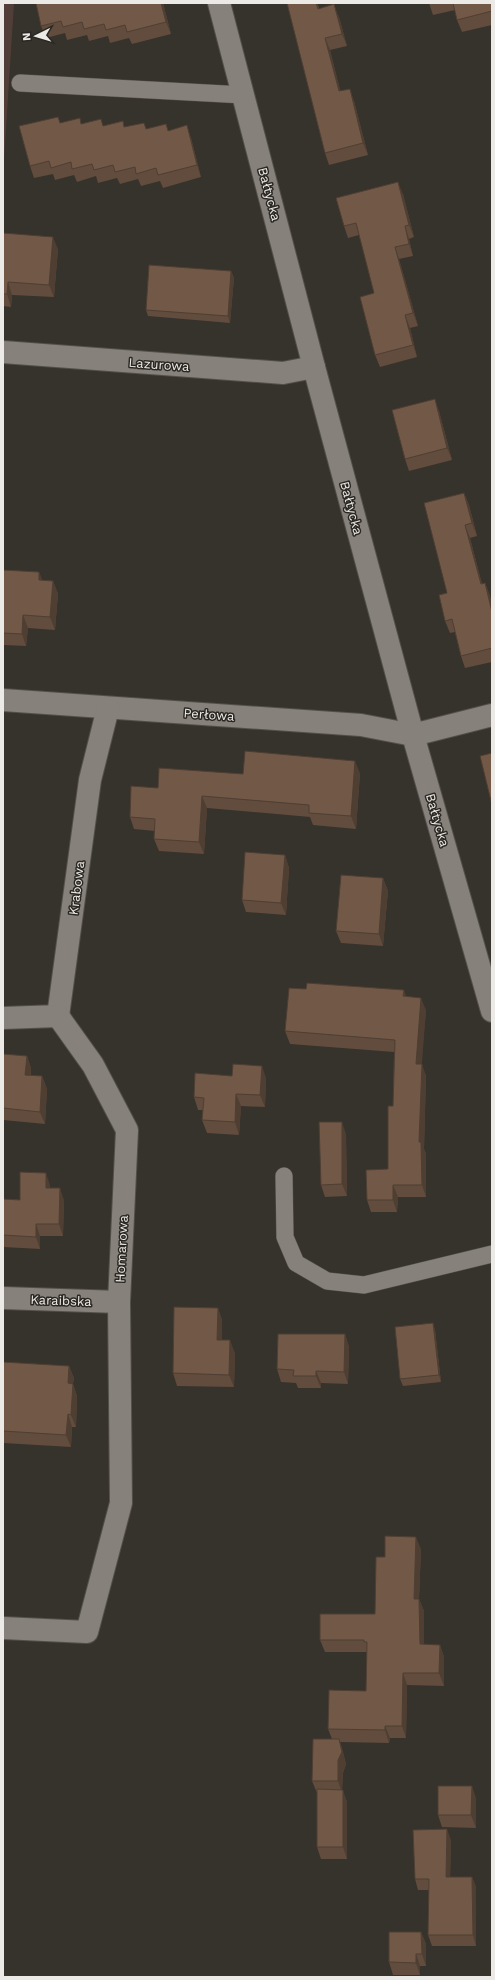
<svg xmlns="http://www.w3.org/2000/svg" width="495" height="1980" viewBox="0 0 495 1980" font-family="'Work Sans',sans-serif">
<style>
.green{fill:#523e39}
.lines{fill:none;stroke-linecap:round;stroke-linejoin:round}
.service-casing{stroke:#53504b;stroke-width:18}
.minor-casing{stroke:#53504b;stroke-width:24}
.service{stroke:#86817b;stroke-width:17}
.minor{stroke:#86817b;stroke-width:22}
.wall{fill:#614c3d}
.shaded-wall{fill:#4f3e32}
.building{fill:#715847;stroke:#4f3e32}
.labels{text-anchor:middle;stroke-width:3;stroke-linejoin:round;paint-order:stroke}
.street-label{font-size:13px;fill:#eceae6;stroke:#2b2823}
</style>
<rect width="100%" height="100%" fill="#36322c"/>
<!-- green -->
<path class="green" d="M 3,3 L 14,3 L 3,175 Z"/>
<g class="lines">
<defs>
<g id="service">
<path d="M 20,83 L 244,95"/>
<path d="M 284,1176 L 285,1237 L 296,1263 L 327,1281 L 364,1285 L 492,1254"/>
</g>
<g id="minor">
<path d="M 219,3 L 314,367 L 413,735 L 492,1011"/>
<path d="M 3,352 L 283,373 L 314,367"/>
<path d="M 3,700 L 361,725 L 413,735 L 492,715"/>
<path d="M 3,1018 L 58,1016 L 90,780 L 108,708"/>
<path d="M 3,1298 L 119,1302"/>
<path d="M 3,1628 L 87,1632 L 121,1503 L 119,1302 L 127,1130 L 93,1065 L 58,1016"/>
</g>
</defs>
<!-- service casing -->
<use href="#service" class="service-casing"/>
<!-- minor casing -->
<use href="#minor" class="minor-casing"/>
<!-- service -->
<use href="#service" class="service"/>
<!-- minor -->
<use href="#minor" class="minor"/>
</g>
<!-- wall -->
<g class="wall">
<path d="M 36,3 L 163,3 L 171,34 L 132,44 L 129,38 L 110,43 L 108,36 L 89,41 L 87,35 L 67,40 L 65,33 L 46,38 L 41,26 Z"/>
<path d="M 287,3 L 317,3 L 319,8 L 339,17 L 347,46 L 330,50 L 340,91 L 354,101 L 368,155 L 329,165 L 325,153 Z"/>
<path d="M 429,3 L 492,3 L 492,25 L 462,32 L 457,20 L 455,10 L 433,15 Z"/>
<path d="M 58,117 L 60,123 L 125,127 L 144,123 L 146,129 L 166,124 L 168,130 L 191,138 L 201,177 L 163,188 L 160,181 L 141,186 L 138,179 L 120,184 L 117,178 L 98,183 L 96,176 L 77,182 L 74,175 L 55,180 L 53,174 L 34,178 L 30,166 Z"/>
<path d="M 403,194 L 414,237 L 409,239 L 413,256 L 399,259 L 418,326 L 410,328 L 417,357 L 380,367 L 375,355 L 374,293 L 359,235 L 348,238 L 344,226 Z"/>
<path d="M 3,233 L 58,249 L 54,297 L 12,295 L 11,307 L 3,306 Z"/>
<path d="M 231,271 L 234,278 L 230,323 L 148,316 L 146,310 Z"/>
<path d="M 439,411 L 452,460 L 409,471 L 405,459 Z"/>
<path d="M 464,493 L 469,505 L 477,536 L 470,538 L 482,584 L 485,583 L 490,596 L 492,605 L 492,662 L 465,668 L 461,656 L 455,632 L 450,633 L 445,621 L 447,593 Z"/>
<path d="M 3,570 L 39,572 L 42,580 L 53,581 L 58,594 L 55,630 L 28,628 L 26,646 L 3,645 Z"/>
<path d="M 360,773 L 356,829 L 313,825 L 310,817 L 207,808 L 204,854 L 159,851 L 154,839 L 155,831 L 134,829 L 130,817 L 158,788 L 243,774 Z"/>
<path d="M 285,855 L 289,868 L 286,915 L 246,912 L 242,900 Z"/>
<path d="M 383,878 L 388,891 L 383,946 L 341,943 L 336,931 Z"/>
<path d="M 406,997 L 426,1010 L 421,1064 L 426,1076 L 424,1149 L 426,1154 L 426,1197 L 398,1197 L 397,1212 L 371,1212 L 367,1200 L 388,1169 L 393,1106 L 394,1052 L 290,1044 L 285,1031 Z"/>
<path d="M 3,1054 L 27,1056 L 31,1068 L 31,1076 L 42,1076 L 47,1089 L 45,1124 L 3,1120 Z"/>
<path d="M 266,1078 L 265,1107 L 241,1106 L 239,1135 L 207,1133 L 202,1120 L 203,1110 L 198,1110 L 194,1097 Z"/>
<path d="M 346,1134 L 347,1196 L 325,1197 L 321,1185 Z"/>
<path d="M 50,1185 L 50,1188 L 64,1200 L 63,1236 L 40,1236 L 40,1249 L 3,1247 L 3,1199 L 20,1200 Z"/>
<path d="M 218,1308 L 222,1320 L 222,1340 L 235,1353 L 234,1387 L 177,1386 L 173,1373 Z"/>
<path d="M 433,1323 L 435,1330 L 441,1382 L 403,1386 L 400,1379 Z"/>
<path d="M 345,1334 L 349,1347 L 348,1384 L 321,1383 L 321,1388 L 298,1388 L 296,1383 L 281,1382 L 277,1369 Z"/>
<path d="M 3,1362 L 69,1366 L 74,1378 L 73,1384 L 77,1396 L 76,1427 L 72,1427 L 71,1447 L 3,1443 Z"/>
<path d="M 421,1549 L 419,1599 L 424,1611 L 424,1645 L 440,1645 L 444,1657 L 444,1686 L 407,1685 L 406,1738 L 390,1738 L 389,1743 L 340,1742 L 343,1752 L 346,1764 L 343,1773 L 342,1790 L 347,1802 L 347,1859 L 321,1859 L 317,1847 L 317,1793 L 312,1781 L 332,1739 L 328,1729 L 366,1691 L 367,1652 L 325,1652 L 320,1640 L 375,1614 L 385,1557 Z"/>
<path d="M 476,1798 L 476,1828 L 442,1827 L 438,1815 Z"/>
<path d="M 451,1840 L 450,1877 L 472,1877 L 476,1887 L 476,1946 L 432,1946 L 428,1935 L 429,1890 L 418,1890 L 415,1879 Z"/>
<path d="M 421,1932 L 426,1944 L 426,1966 L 420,1966 L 420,1975 L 393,1975 L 389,1962 Z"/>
</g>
<!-- shaded-wall -->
<g class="shaded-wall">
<path d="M 161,3 L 163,3 L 171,34 L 166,22 Z"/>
<path d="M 334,4 L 339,17 L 347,46 L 342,34 Z"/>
<path d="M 325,38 L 330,50 L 344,104 L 339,91 Z"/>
<path d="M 350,89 L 354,101 L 368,155 L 363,143 Z"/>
<path d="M 187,125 L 191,138 L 201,177 L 197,165 Z"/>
<path d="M 398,182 L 403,194 L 414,237 L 409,225 Z"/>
<path d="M 405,226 L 409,239 L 413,256 L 409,244 Z"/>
<path d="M 53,237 L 58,249 L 54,297 L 49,285 Z"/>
<path d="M 395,247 L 399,259 L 418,326 L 413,313 Z"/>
<path d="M 231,271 L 234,278 L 230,323 L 228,316 Z"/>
<path d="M 8,282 L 12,295 L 11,307 L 7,294 Z"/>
<path d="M 405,315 L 410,328 L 417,357 L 413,345 Z"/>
<path d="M 435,399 L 439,411 L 452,460 L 447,448 Z"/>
<path d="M 464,493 L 469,505 L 477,536 L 472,523 Z"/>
<path d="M 465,525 L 470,538 L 485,597 L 481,584 Z"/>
<path d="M 39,572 L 44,585 L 39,580 Z"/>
<path d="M 53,581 L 58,594 L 55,630 L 50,617 Z"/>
<path d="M 485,583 L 490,596 L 492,605 L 492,612 Z"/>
<path d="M 23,615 L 28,628 L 26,646 L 22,634 Z"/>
<path d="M 355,761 L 360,773 L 356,829 L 351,816 Z"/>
<path d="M 202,796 L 207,808 L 204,854 L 199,842 Z"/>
<path d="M 285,855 L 289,868 L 286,915 L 281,903 Z"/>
<path d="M 383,878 L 388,891 L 383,946 L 379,934 Z"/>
<path d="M 404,990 L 408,1002 L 403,996 Z"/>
<path d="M 421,998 L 426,1010 L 421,1076 L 416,1064 Z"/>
<path d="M 27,1056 L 31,1068 L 30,1088 L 25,1075 Z"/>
<path d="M 422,1064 L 426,1076 L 424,1149 L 426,1154 L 426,1197 L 422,1185 L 419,1142 Z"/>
<path d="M 262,1066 L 266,1078 L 265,1107 L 260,1095 Z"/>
<path d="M 42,1076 L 47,1089 L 45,1124 L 40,1112 Z"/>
<path d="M 236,1094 L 241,1106 L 239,1135 L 235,1122 Z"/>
<path d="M 342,1122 L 346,1134 L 347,1196 L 342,1184 Z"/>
<path d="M 46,1173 L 50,1185 L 50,1200 L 46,1188 Z"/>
<path d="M 393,1185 L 398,1197 L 397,1212 L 393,1200 Z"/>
<path d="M 60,1188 L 64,1200 L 63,1236 L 59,1224 Z"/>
<path d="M 36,1224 L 40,1236 L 40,1249 L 36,1237 Z"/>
<path d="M 218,1308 L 222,1320 L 222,1352 L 217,1340 Z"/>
<path d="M 433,1323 L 435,1330 L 441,1382 L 439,1375 Z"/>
<path d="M 345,1334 L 349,1347 L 348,1384 L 344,1372 Z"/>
<path d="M 230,1340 L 235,1353 L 234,1387 L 229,1375 Z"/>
<path d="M 69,1366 L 74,1378 L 73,1384 L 77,1396 L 76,1427 L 71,1415 L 68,1383 Z"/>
<path d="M 316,1371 L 321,1383 L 321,1388 L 316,1376 Z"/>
<path d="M 68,1414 L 72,1427 L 71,1447 L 66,1435 Z"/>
<path d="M 416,1537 L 421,1549 L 419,1599 L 424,1611 L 424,1657 L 420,1644 L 414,1599 Z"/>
<path d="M 440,1645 L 444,1657 L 444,1686 L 439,1673 Z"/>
<path d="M 403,1673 L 407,1685 L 406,1738 L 402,1726 Z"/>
<path d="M 385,1726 L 390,1738 L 389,1743 L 385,1730 Z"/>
<path d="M 339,1739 L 343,1752 L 346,1764 L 343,1773 L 342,1793 L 338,1781 Z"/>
<path d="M 472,1786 L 476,1798 L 476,1828 L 471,1815 Z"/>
<path d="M 343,1790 L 347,1802 L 347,1859 L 343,1847 Z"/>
<path d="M 447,1829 L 451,1840 L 450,1887 L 446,1877 Z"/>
<path d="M 472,1877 L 476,1887 L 476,1946 L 473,1935 Z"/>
<path d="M 421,1932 L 426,1944 L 426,1966 L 422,1954 Z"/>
<path d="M 416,1954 L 420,1966 L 420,1975 L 416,1963 Z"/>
</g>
<!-- building -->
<g class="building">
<path d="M 36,3 L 161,3 L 166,22 L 127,32 L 125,25 L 106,30 L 104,24 L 84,29 L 82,22 L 63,27 L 61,21 L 41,26 Z"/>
<path d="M 287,3 L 316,3 L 318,9 L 334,4 L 342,34 L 325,38 L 339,91 L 350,89 L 363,143 L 325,153 Z"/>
<path d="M 453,3 L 492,3 L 492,11 L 457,20 Z"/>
<path d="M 58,117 L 60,123 L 80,118 L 81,124 L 101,119 L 103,126 L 123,121 L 124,127 L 144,123 L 146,129 L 166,124 L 168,131 L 187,125 L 197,165 L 158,175 L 156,168 L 136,174 L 135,167 L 115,172 L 113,165 L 94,170 L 92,164 L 72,169 L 71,162 L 51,168 L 49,161 L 30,166 L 19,126 Z"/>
<path d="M 398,182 L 409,225 L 405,226 L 409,244 L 395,247 L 413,313 L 405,315 L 413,345 L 375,355 L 360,297 L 374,293 L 356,223 L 344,226 L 336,198 Z"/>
<path d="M 3,233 L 53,237 L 49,285 L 8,282 L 7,294 L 3,294 Z"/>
<path d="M 149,265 L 231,271 L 228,316 L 146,310 Z"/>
<path d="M 435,399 L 447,448 L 405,459 L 392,410 Z"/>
<path d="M 464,493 L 472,523 L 465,525 L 481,584 L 485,583 L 492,612 L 492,648 L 461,656 L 452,619 L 445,621 L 439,595 L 447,593 L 424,503 Z"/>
<path d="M 3,570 L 39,572 L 39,580 L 53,581 L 50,617 L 23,615 L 22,634 L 3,633 Z"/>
<path d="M 245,751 L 355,761 L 351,816 L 309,813 L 309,805 L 202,796 L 199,842 L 154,839 L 155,819 L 130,817 L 131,786 L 158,788 L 159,768 L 243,774 Z"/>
<path d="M 492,753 L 492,805 L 480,756 Z"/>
<path d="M 245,852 L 285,855 L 281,903 L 242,900 Z"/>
<path d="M 341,875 L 383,878 L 379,934 L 336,931 Z"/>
<path d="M 307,983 L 404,990 L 403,996 L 421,998 L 416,1064 L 422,1064 L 419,1142 L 421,1142 L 422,1185 L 393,1185 L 393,1200 L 367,1200 L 366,1170 L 388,1169 L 388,1106 L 393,1106 L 395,1040 L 285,1031 L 289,988 L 306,989 Z"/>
<path d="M 3,1054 L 27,1056 L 25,1075 L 42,1076 L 40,1112 L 3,1108 Z"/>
<path d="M 233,1064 L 262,1066 L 260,1095 L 236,1094 L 235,1122 L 202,1120 L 204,1098 L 194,1097 L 195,1073 L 232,1076 Z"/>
<path d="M 319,1122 L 342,1122 L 342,1184 L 321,1185 Z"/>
<path d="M 20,1172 L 46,1173 L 46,1188 L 60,1188 L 59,1224 L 36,1224 L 36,1237 L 3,1235 L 3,1199 L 20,1200 Z"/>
<path d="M 174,1307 L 218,1308 L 217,1340 L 230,1340 L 229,1375 L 173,1373 Z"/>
<path d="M 433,1323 L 439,1375 L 400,1379 L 395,1327 Z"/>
<path d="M 278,1334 L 345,1334 L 344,1372 L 316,1371 L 316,1376 L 293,1376 L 294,1370 L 277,1369 Z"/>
<path d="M 3,1362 L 69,1366 L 68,1383 L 73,1384 L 71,1415 L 68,1414 L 66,1435 L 3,1431 Z"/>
<path d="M 385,1536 L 416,1537 L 414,1599 L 419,1599 L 420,1644 L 440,1645 L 439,1673 L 403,1673 L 402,1726 L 385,1726 L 385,1730 L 328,1729 L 329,1690 L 366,1691 L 367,1642 L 364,1642 L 364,1640 L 320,1640 L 320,1614 L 375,1614 L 376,1557 L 385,1557 Z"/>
<path d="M 313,1739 L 339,1739 L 342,1752 L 338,1760 L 338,1781 L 312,1781 Z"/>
<path d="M 438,1786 L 472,1786 L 471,1815 L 438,1815 Z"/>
<path d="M 317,1789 L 343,1790 L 343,1847 L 317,1847 Z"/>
<path d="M 447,1829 L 446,1877 L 472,1877 L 473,1935 L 428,1935 L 429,1879 L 415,1879 L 413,1830 Z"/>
<path d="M 389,1932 L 421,1932 L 422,1954 L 416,1954 L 416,1963 L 389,1962 Z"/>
</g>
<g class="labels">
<!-- street labels -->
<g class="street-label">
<text transform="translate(270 194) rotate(75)" y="5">Bałtycka</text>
<text transform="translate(159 364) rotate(4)" y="5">Lazurowa</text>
<text transform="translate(352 508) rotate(75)" y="5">Bałtycka</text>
<text transform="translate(209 714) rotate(4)" y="5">Perłowa</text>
<text transform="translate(438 820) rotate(74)" y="5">Bałtycka</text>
<text transform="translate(76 888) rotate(-83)" y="5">Krabowa</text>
<text transform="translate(121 1249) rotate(-87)" y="5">Homarowa</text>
<text transform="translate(61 1300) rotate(2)" y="5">Karaibska</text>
</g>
</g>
<!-- border -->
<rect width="495" height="1980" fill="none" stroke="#eceae6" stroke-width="8"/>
<!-- north arrow -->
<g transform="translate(36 36) rotate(265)" stroke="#2b2823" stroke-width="3" paint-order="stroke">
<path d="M0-3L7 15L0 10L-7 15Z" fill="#eceae6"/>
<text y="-6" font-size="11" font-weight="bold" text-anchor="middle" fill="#eceae6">N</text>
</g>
</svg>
